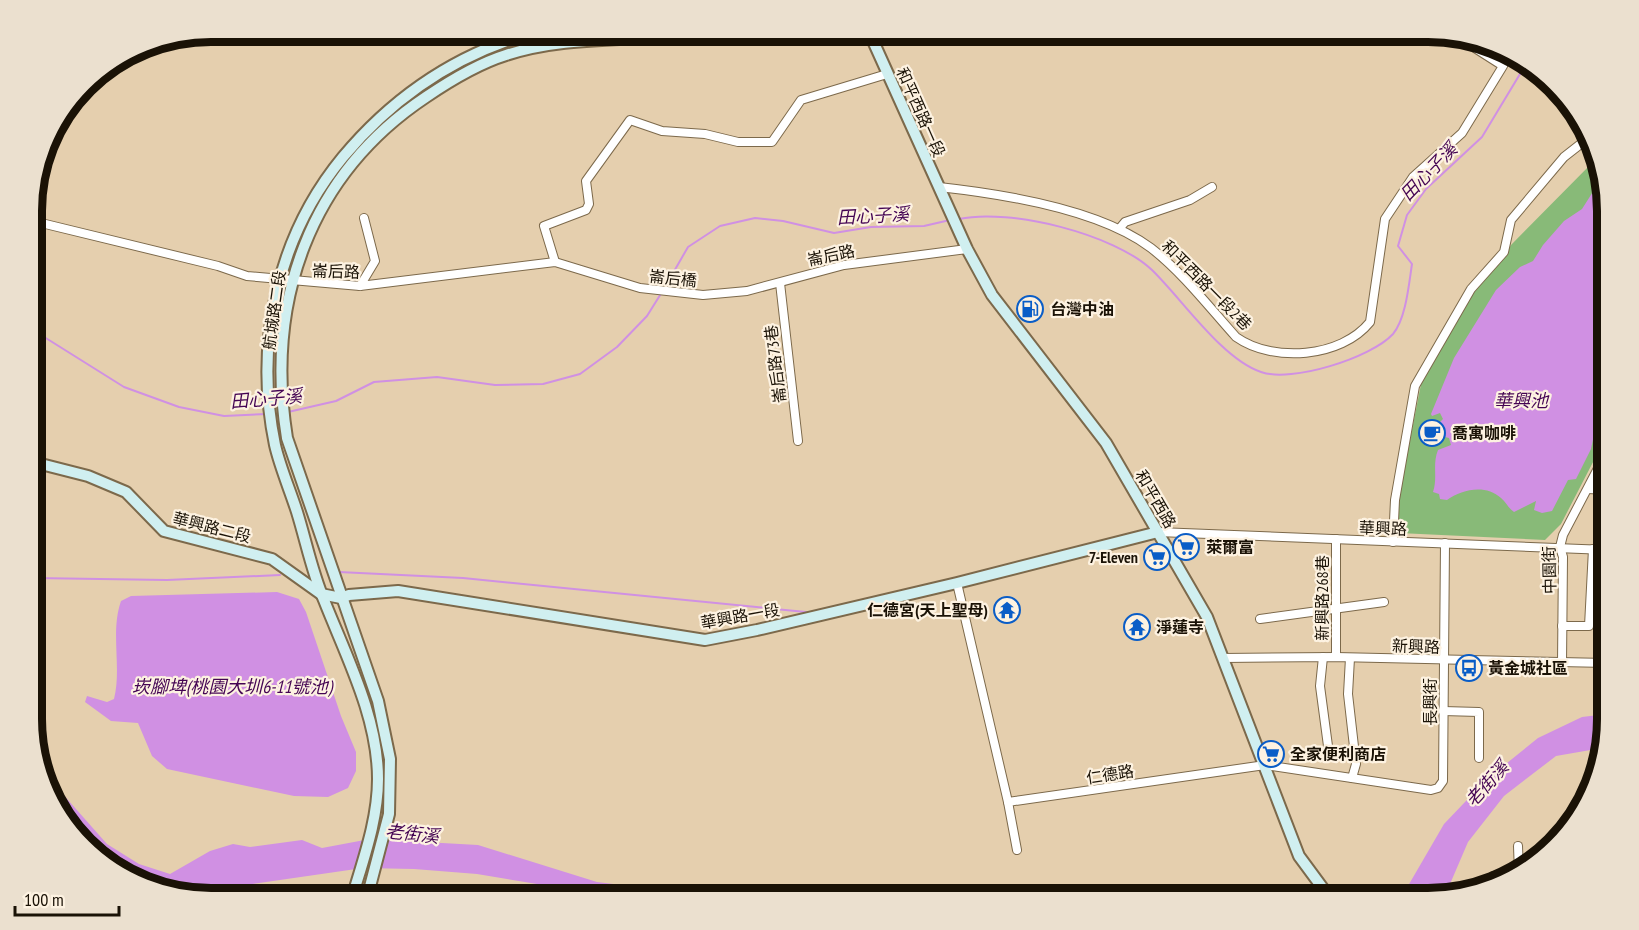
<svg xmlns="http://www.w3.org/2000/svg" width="1639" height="930" viewBox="0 0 1639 930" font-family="'PT Sans Narrow','Noto Sans TC',sans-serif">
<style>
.green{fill:#88ba78}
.water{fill:#d090e3}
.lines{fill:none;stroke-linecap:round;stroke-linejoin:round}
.stream{stroke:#d090e3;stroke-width:2}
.street-casing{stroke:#7c694b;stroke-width:10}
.secondary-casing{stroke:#7c694b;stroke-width:14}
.street{stroke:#fff;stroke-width:8}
.secondary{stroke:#d0eff0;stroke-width:10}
.labels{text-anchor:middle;stroke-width:4.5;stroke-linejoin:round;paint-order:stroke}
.street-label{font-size:16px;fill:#1a1206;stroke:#fdf2e1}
.poi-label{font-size:16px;font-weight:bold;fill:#1a1206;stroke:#fdf2e1;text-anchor:start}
.water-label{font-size:18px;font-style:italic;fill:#440453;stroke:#fdf2e1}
.rim{fill:none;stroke:#1a1206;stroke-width:8}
</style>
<rect width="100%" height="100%" fill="#e5cfae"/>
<!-- green -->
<path class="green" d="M 1594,161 L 1607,199 L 1607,435 L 1561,524 L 1545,540 L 1399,533 L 1399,496 L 1422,379 L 1471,292 L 1504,257 L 1511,245 Z"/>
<!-- water -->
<g class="water">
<path d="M 1602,183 L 1607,199 L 1607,406 L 1596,425 L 1591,449 L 1576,479 L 1568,480 L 1552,511 L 1542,513 L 1534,510 L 1536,501 L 1514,512 C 1508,508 1506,502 1501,498 C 1486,484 1462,489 1447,500 L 1440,499 L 1439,494 L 1433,492 C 1438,477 1432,465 1438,450 L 1451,445 L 1449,438 L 1441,436 L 1439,423 L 1443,419 L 1440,413 L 1432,416 L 1431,414 L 1454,358 L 1496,290 L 1520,267 L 1533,261 L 1543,245 L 1564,221 L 1582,209 L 1596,187 Z"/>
<path d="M 277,592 L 299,599 L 306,612 L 341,716 L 356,752 L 356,771 L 348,788 L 328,797 L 294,796 L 167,769 L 152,756 L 138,723 L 111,721 L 85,702 L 87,696 L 107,702 L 114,699 C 122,667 110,633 121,601 L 131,596 Z"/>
<path d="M 1607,714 L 1607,730 L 1602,748 L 1556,756 L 1504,796 L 1468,842 L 1450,884 L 1439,898 L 1401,898 L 1444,824 L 1486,780 L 1538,738 L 1582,717 Z"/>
<path d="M 45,774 L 107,844 L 139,864 L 170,874 L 210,851 L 233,844 L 250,847 L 302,840 L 322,848 L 370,839 L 478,845 L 597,882 L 728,898 L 569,898 L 537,884 L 477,874 L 414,869 L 363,868 L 238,886 L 226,898 L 211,898 L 122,875 L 62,819 Z"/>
</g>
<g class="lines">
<!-- stream -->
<g class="stream">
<path d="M 959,219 C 1010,208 1114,234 1152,270 C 1182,299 1222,359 1261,372 C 1291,383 1371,358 1393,334 C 1406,319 1409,283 1412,264 L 1398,246 L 1407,215 L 1426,189 L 1482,137 L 1526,64"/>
<path d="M 665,287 L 688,247 L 720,226 L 755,218 L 783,221 L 834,233 L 871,227 L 924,226 L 950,220"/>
<path d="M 33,330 L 124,387 L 179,407 L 224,416 L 267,414"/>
<path d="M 288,412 L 336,401 L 374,382 L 437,377 L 495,385 L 543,384 L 580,374 L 617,347 L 647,316 L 662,292"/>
<path d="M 339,572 L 463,578 L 806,612"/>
<path d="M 33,578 L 167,580 L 280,575"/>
</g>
<defs>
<g id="street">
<path d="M 939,187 C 1003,194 1099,209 1151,248 C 1183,273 1209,307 1236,337 C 1273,363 1341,358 1370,322 L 1385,219 L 1413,177 L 1462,133 L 1503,66 L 1470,45"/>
<path d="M 33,221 L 218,266 L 247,276 L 360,286 L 555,262 L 640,288 L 703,295 L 747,291 L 844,265 L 967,249"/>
<path d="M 1120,228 L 1125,222 L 1190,200 L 1212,187"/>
<path d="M 555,262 L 544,226 L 586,210 L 589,204 L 586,181 L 630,120 L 662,131 L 705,134 L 738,142 L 772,142 L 801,100 L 887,74"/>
<path d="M 780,283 L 798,441"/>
<path d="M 360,286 L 375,261 L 364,218"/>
<path d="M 1588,489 L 1607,490"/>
<path d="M 1158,532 L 1607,550"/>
<path d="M 1336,539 L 1336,657"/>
<path d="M 1393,542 L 1395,500 L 1415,386 L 1471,289 L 1504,252 L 1511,220 L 1564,157 L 1587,139"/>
<path d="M 957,583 L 1008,802 L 1265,765 L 1431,790 L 1438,788 L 1443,781 L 1445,543"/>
<path d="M 1592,608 L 1607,608"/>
<path d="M 1260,619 L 1384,602"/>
<path d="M 1562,626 L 1589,626 L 1593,549"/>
<path d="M 1323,657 L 1320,686 L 1328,746"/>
<path d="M 1223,658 L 1336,657 L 1607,663"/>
<path d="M 1350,658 L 1348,694 L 1356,764 L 1352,778"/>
<path d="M 1562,663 L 1563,557 L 1560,547 L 1563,535 L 1607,451"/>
<path d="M 1443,711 L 1479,712 L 1479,758"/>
<path d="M 1008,802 L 1017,850"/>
<path d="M 1558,834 L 1558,831 L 1562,830"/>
<path d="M 1518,846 L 1519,873"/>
<path d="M 1493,876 L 1494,882"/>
</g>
<g id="secondary">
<path d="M 869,32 L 967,249 L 992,295 L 1106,443 L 1207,617 L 1299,856 L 1330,898"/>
<path d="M 33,462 L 88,476 L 126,492 L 164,531 L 272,559 L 321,594 L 341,598 L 349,595 L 398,591 L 705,640 L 757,630 L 957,583 L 1158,532"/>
<path d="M 352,898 C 363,860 378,820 378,779 C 378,717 346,656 324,600 C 312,572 306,541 297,512 C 290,490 280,467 275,445 C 254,344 277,237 343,157 C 394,96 458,53 535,32"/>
<path d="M 367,898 L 389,814 L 390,759 L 378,701 L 287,438 C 265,302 309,175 426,97 C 451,80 477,64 506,55 C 571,34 638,43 704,32"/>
</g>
</defs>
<!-- street casing -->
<use href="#street" class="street-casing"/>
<!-- secondary casing -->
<use href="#secondary" class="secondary-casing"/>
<!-- street -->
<use href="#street" class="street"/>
<!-- secondary -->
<use href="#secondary" class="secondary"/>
</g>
<!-- icons -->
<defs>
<symbol id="fuel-ring" viewBox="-11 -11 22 22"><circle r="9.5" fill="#fdf2e1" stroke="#0a5dc7" stroke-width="1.5"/><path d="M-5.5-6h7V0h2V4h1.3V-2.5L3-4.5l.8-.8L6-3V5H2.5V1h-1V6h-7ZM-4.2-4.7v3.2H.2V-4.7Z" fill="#0a5dc7"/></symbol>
<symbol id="cafe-ring" viewBox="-11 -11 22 22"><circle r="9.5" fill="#fdf2e1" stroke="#0a5dc7" stroke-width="1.5"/><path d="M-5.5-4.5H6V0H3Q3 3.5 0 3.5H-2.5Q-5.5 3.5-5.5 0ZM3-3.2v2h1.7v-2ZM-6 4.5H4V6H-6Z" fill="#0a5dc7"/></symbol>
<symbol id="supermarket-ring" viewBox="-11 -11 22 22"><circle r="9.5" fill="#fdf2e1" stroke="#0a5dc7" stroke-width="1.5"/><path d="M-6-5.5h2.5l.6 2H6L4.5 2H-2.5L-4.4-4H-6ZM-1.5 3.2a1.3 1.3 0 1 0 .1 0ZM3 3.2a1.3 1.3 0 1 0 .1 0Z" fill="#0a5dc7"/></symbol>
<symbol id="temple-ring" viewBox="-11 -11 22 22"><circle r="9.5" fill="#fdf2e1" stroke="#0a5dc7" stroke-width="1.5"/><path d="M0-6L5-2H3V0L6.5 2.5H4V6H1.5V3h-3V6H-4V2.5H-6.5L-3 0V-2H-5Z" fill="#0a5dc7"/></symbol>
<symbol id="bus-ring" viewBox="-11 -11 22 22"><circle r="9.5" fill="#fdf2e1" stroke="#0a5dc7" stroke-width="1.5"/><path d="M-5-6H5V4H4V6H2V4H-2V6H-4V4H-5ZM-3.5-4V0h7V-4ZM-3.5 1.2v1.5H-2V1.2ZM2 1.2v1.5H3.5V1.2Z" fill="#0a5dc7"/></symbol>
</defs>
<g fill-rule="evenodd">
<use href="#fuel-ring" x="1015" y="294" width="30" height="30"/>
<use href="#cafe-ring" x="1417" y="418" width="30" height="30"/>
<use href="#supermarket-ring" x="1171" y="532" width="30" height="30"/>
<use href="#supermarket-ring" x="1142" y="542" width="30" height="30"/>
<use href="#temple-ring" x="992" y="595" width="30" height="30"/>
<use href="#temple-ring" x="1122" y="612" width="30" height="30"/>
<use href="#bus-ring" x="1454" y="653" width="30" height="30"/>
<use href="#supermarket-ring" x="1256" y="739" width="30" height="30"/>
</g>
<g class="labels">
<!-- street labels -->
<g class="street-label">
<text transform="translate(921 112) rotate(66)" y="6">和平西路一段</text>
<text transform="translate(831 255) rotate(-12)" y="6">崙后路</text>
<text transform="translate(336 271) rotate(2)" y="6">崙后路</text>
<text transform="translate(673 278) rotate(6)" y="6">崙后橋</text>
<text transform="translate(1207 285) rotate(45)" y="6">和平西路一段2巷</text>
<text transform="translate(274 310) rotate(-82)" y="6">航城路二段</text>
<text transform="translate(775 364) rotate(-97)" y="6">崙后路73巷</text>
<text transform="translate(1156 499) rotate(60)" y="6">和平西路</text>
<text transform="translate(212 527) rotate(14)" y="6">華興路二段</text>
<text transform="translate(1383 528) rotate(2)" y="6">華興路</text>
<text transform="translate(1549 570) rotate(-91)" y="6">中園街</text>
<text transform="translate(1322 598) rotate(-90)" y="6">新興路268巷</text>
<text transform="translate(740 616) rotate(-10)" y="6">華興路一段</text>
<text transform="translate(1416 646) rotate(2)" y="6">新興路</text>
<text transform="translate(1430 702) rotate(-90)" y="6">長興街</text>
<text transform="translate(1110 774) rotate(-9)" y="6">仁德路</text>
</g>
<!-- poi labels -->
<g class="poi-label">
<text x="1050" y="315">台灣中油</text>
<text x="1452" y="439">喬寓咖啡</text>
<text x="1206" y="553">萊爾富</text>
<text x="1138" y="563" text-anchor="end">7-Eleven</text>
<text x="988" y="616" text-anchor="end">仁德宮(天上聖母)</text>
<text x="1156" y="633">淨蓮寺</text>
<text x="1488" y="674">黃金城社區</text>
<text x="1290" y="760">全家便利商店</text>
</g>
<!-- water labels -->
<g class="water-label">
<text transform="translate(1429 172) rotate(-46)" y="6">田心子溪</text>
<text transform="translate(873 216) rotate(-3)" y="6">田心子溪</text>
<text transform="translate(266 399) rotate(-5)" y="6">田心子溪</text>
<text x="1521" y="407">華興池</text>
<text x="232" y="693">崁腳埤(桃園大圳6-11號池)</text>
<text transform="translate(1487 784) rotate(-48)" y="6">老街溪</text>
<text transform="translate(412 834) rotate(6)" y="6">老街溪</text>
</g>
</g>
<!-- crop -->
<path d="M0 0H1639V930H0ZM211 42H1428A169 169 0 0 1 1597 211V719A169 169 0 0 1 1428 888H211A169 169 0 0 1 42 719V211A169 169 0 0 1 211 42Z" fill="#ebe0cf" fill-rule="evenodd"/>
<path class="rim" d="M211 42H1428A169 169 0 0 1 1597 211V719A169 169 0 0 1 1428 888H211A169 169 0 0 1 42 719V211A169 169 0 0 1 211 42Z"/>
<!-- scale -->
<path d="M15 906v9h104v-9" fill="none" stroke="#1a1206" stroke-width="3"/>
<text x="24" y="906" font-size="18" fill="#1a1206" stroke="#fdf2e1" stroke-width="4.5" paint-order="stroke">100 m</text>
</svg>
